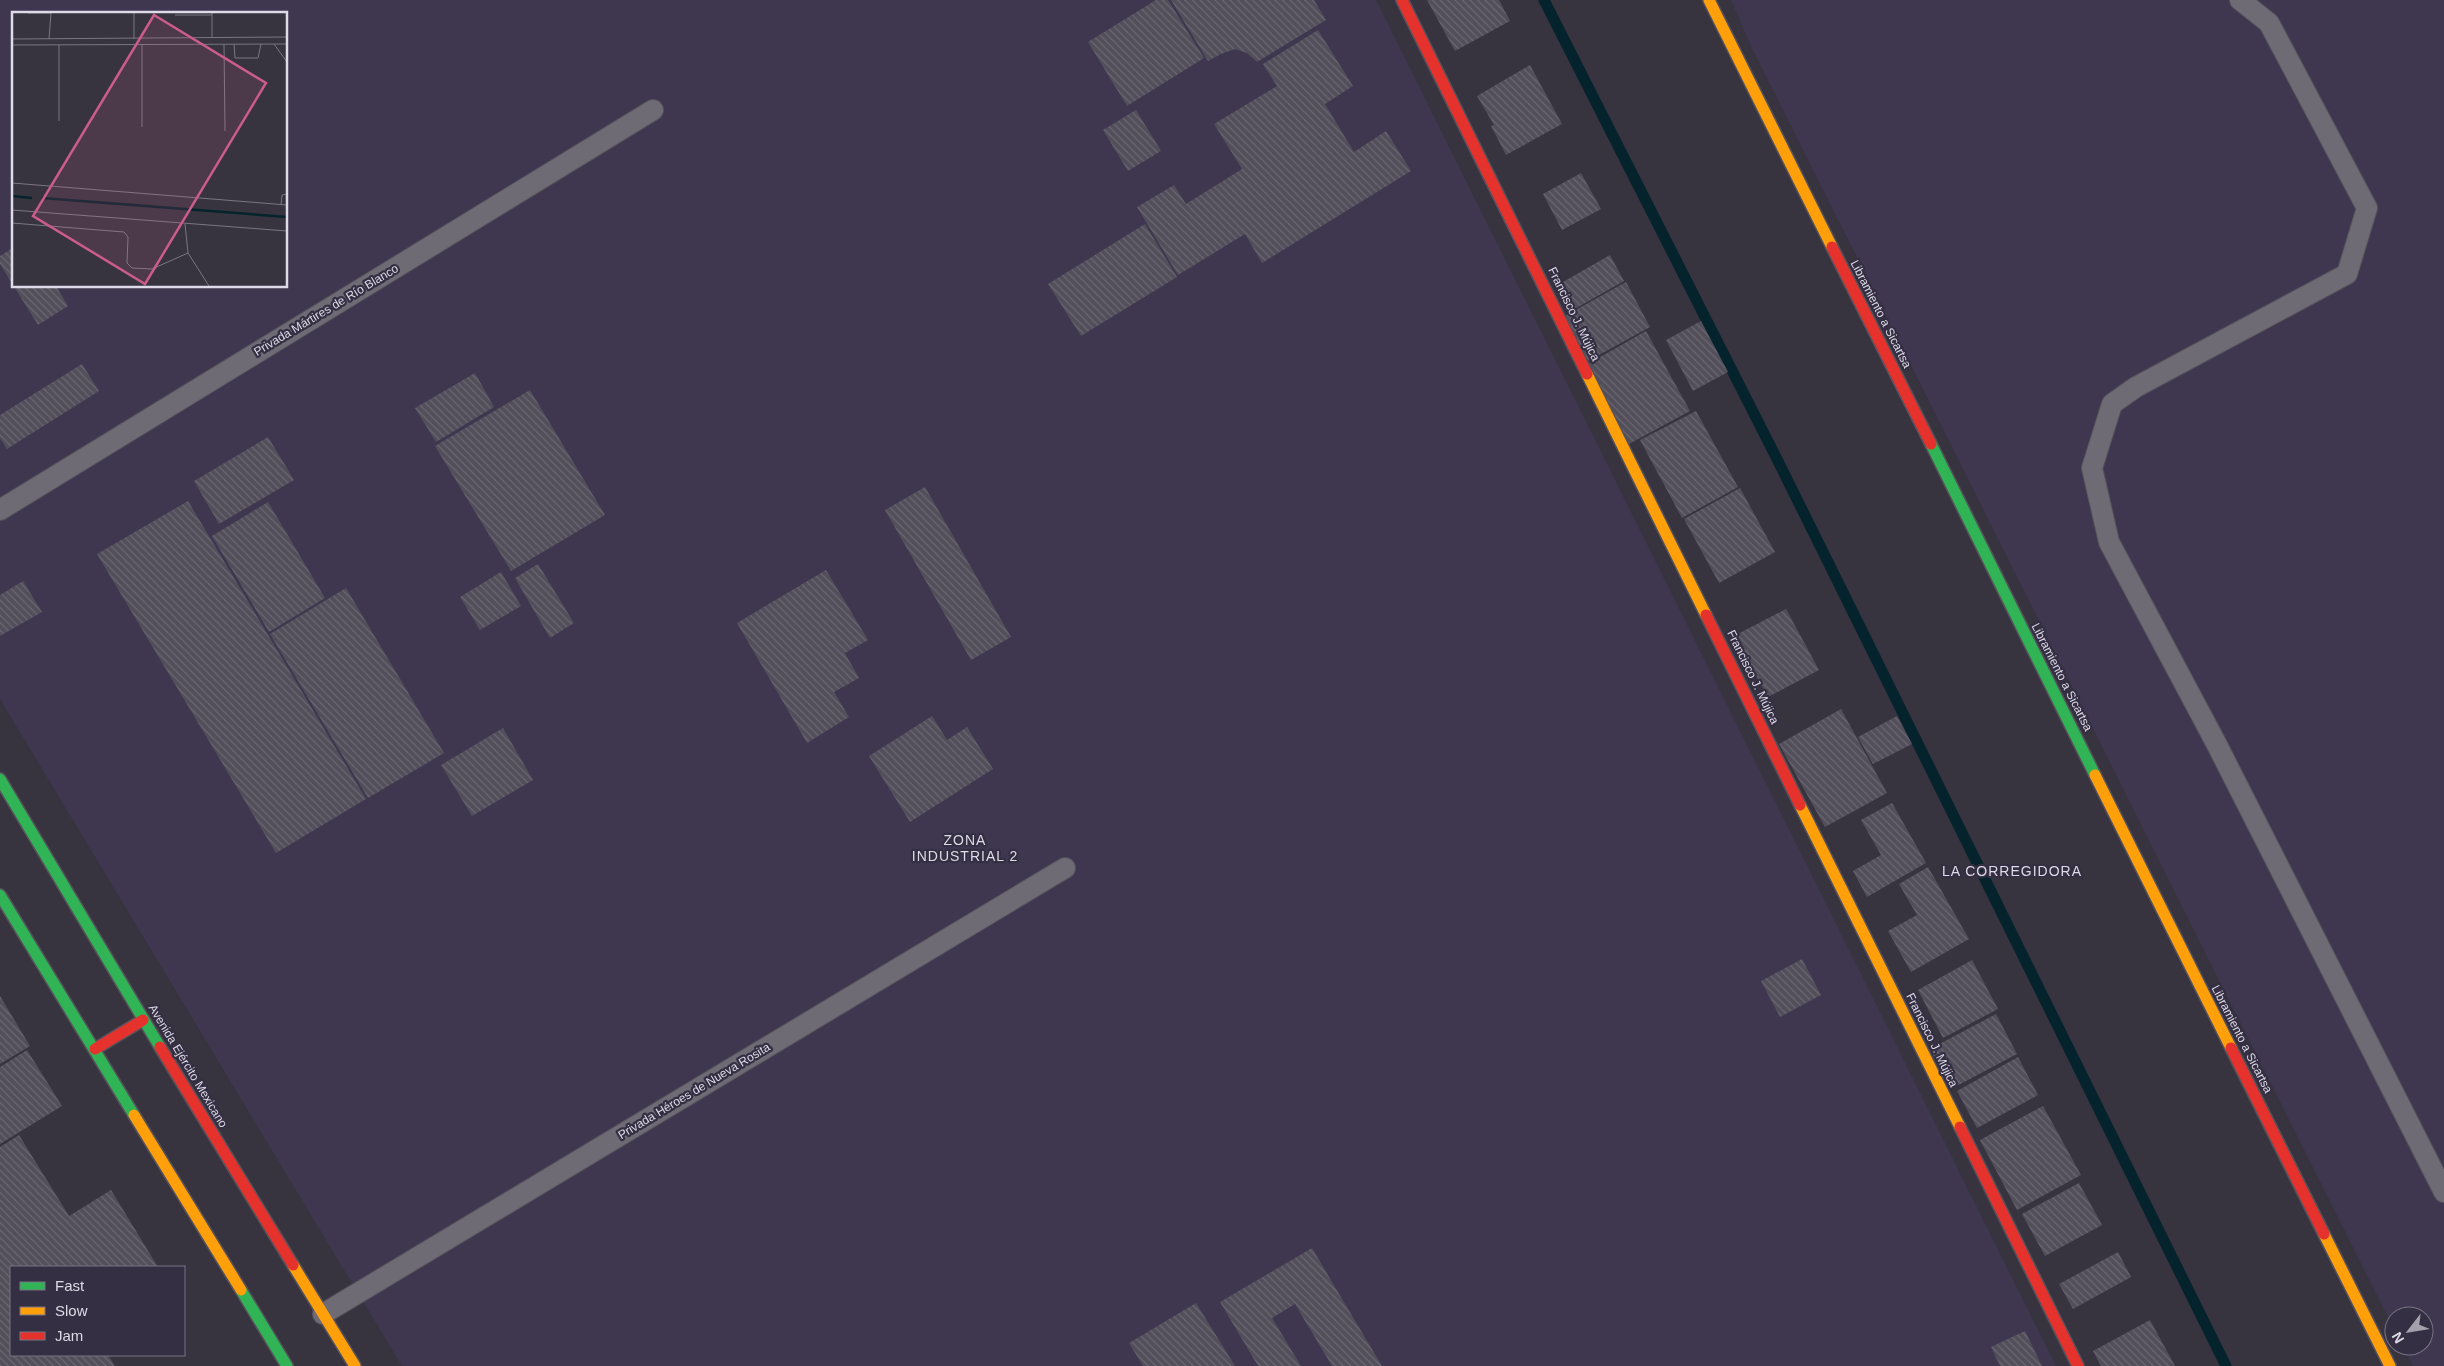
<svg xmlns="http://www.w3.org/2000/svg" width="2444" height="1366" viewBox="0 0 2444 1366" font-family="Arial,sans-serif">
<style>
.built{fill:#3f374f;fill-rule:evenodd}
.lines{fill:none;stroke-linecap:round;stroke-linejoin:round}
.stream{stroke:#05232c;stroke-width:11}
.building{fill:url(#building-back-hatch)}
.lane-casing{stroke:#55525c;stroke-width:22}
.fast-casing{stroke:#55525c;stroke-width:14}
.slow-casing{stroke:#55525c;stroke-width:14}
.jam-casing{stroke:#55525c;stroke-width:14}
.lane{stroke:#6e6b75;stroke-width:20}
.fast{stroke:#30b455;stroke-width:11}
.slow{stroke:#ff9f0a;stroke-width:11}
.jam{stroke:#e5322d;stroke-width:11}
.labels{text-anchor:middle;stroke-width:4.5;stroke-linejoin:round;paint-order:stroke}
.street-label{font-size:12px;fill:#dedae7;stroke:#352f43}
.neighbourhood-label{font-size:14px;letter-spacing:1px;fill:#dedae7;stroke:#352f43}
.inset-river{fill:none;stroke:#05232c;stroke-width:2.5}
.inset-road{fill:none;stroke:#7a7682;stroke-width:1}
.view{fill:#cc5c8c;fill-opacity:0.15;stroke:#cc5c8c;stroke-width:2.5}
.inset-edge{fill:none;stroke:#dedae7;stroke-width:2.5}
</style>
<defs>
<pattern id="building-back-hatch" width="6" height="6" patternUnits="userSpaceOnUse" patternTransform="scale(1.25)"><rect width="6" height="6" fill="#524e5a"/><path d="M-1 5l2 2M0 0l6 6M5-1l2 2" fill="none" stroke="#6a6772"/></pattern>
</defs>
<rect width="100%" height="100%" fill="#37343f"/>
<!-- built -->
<g class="built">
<path d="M 0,0 L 1376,0 L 2056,1366 L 402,1366 L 0,699 ZM 14,14 L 286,14 L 286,286 L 14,286 Z"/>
<path d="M 1731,0 L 2444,0 L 2444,1366 L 2413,1366 L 2403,1346 L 2424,1346 L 2424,1316 L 2394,1316 L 2394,1329 L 1751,46 Z"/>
</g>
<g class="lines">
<!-- stream -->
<path class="stream" d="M 1544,0 L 1778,461 L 2226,1366"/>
</g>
<!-- building -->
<g class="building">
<path d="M 1156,0 L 1168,0 L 1204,58 L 1127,106 L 1088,42 Z"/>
<path d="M 1171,0 L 1314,0 L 1326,20 L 1257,62 L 1247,53 L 1235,49 L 1221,54 L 1208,61 Z"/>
<path d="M 1427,0 L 1499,0 L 1510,21 L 1455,51 Z"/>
<path d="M 1318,30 L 1353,86 L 1325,104 L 1354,152 L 1386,131 L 1411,171 L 1262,263 L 1245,234 L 1178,275 L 1137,207 L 1174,185 L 1186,204 L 1242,169 L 1214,124 L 1277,86 L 1263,64 Z"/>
<path d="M 1530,65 L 1562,124 L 1506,155 L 1491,126 L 1494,125 L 1477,96 Z"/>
<path d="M 1136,110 L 1161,151 L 1128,171 L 1103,130 Z"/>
<path d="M 1581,173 L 1601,209 L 1562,230 L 1543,194 Z"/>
<path d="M 1145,224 L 1177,277 L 1081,336 L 1048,284 Z"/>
<path d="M 14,247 L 14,286 L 56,286 L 68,306 L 38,325 L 0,264 L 0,256 Z"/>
<path d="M 1610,255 L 1624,281 L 1571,311 L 1556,286 Z"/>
<path d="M 1626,282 L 1650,327 L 1588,361 L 1563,317 Z"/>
<path d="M 1701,321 L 1728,372 L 1693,391 L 1666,340 Z"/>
<path d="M 1646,331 L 1690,411 L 1629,444 L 1586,365 Z"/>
<path d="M 82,364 L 99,391 L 7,449 L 0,438 L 0,415 Z"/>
<path d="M 475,373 L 494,407 L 436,442 L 415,408 Z"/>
<path d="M 530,390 L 605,515 L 511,571 L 435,446 Z"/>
<path d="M 1696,411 L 1738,487 L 1682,518 L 1640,440 Z"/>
<path d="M 268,437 L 294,480 L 219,524 L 194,481 Z"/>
<path d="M 925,487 L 1011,637 L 971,660 L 885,510 Z"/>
<path d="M 1740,488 L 1775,552 L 1719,583 L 1684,519 Z"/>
<path d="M 188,501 L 366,799 L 276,853 L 97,554 Z"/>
<path d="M 268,502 L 325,598 L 269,632 L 212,536 Z"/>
<path d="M 538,564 L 574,623 L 550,638 L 515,578 Z"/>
<path d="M 826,570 L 868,640 L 845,653 L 859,678 L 834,692 L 849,717 L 807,743 L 737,623 Z"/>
<path d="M 501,572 L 521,606 L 480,630 L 460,597 Z"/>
<path d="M 23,581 L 42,612 L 0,636 L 0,595 Z"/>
<path d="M 346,588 L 444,753 L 368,798 L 270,634 Z"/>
<path d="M 1786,609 L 1819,670 L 1768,697 L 1734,636 Z"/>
<path d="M 1841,709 L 1887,793 L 1825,827 L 1779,744 Z"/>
<path d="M 932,716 L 947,740 L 967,727 L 993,769 L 910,822 L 869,756 Z"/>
<path d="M 1897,716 L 1912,744 L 1873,764 L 1858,737 Z"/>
<path d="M 503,728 L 533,780 L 472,816 L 441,765 Z"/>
<path d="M 1892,803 L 1926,863 L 1867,897 L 1853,871 L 1881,855 L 1861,820 Z"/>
<path d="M 1928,867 L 1969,939 L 1911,972 L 1888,931 L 1917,915 L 1899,884 Z"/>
<path d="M 1802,959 L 1821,995 L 1780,1017 L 1761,981 Z"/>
<path d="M 1972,960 L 1998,1009 L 1943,1038 L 1918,990 Z"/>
<path d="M 0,996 L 30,1046 L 0,1064 Z"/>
<path d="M 1996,1014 L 2017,1054 L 1951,1089 L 1930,1049 Z"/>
<path d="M 27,1050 L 62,1106 L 0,1144 L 0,1067 Z"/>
<path d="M 2018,1057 L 2038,1095 L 1977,1128 L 1957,1091 Z"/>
<path d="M 2043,1106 L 2081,1175 L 2017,1210 L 1980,1140 Z"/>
<path d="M 19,1135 L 69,1216 L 111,1190 L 158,1267 L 11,1267 L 11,1355 L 108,1355 L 115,1366 L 0,1366 L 0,1147 Z"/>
<path d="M 2079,1183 L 2102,1225 L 2045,1256 L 2022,1214 Z"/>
<path d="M 1312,1248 L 1332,1282 L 1382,1366 L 1332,1366 L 1295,1304 L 1272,1318 L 1301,1366 L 1258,1366 L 1220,1302 Z"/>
<path d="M 2118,1252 L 2131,1277 L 2073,1309 L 2059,1284 Z"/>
<path d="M 1196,1303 L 1235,1366 L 1143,1366 L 1129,1343 Z"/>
<path d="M 2150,1320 L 2175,1366 L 2101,1366 L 2093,1351 Z"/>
<path d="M 2025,1331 L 2042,1366 L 2000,1366 L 1991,1347 Z"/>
</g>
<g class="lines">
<defs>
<g id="lane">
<path d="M 2240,0 L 2269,23 L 2367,208 L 2347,274 L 2136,387 L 2112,404 L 2092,468 L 2109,542 L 2216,743 L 2444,1192"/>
<path d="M 0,510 L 653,110"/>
<path d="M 323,1314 L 1065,868"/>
</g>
<g id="fast">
<path d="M 1931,444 L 2095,775"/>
<path d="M 0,779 L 160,1047"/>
<path d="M 0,895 L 134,1115"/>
<path d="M 241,1290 L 287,1366"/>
</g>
<g id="slow">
<path d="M 1709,0 L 1832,247"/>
<path d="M 1587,374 L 1706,615"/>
<path d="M 2095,775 L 2231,1048"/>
<path d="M 1800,805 L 1960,1127"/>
<path d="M 134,1115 L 241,1290"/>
<path d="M 2324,1234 L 2390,1366"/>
<path d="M 293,1265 L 355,1366"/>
</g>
<g id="jam">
<path d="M 1402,0 L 1587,374"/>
<path d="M 1832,247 L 1931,444"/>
<path d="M 1706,615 L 1800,805"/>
<path d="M 160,1047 L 293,1265"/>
<path d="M 2231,1048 L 2324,1234"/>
<path d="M 95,1049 L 143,1020"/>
<path d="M 1960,1127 L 2078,1366"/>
</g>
</defs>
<!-- lane casing -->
<use href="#lane" class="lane-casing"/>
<!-- fast casing -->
<use href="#fast" class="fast-casing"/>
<!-- slow casing -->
<use href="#slow" class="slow-casing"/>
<!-- jam casing -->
<use href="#jam" class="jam-casing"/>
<!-- lane -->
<use href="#lane" class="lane"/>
<!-- fast -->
<use href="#fast" class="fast"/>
<!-- slow -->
<use href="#slow" class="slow"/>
<!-- jam -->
<use href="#jam" class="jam"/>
</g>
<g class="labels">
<!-- street labels -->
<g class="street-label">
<text transform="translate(326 310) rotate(-31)" y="4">Privada Mártires de Río Blanco</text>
<text transform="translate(1574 314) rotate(64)" y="4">Francisco J. Mújica</text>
<text transform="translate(1881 314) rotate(63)" y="4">Libramiento a Sicartsa</text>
<text transform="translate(1753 677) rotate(64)" y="4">Francisco J. Mújica</text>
<text transform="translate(2062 677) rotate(63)" y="4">Libramiento a Sicartsa</text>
<text transform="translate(2242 1039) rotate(63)" y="4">Libramiento a Sicartsa</text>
<text transform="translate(1932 1040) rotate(64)" y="4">Francisco J. Mújica</text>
<text transform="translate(188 1066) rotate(59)" y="4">Avenida Ejército Mexicano</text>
<text transform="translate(694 1091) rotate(-31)" y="4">Privada Héroes de Nueva Rosita</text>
</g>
<!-- neighbourhood labels -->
<g class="neighbourhood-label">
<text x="965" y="845">ZONA<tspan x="965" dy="16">INDUSTRIAL 2</tspan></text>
<text x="2012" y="876">LA CORREGIDORA</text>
</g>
</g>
<!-- overview -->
<g transform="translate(12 12)">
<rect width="275" height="275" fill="#37343f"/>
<path class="inset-river" d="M 0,184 L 20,186M 30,186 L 275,205"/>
<path class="inset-road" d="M 16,1 L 39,1M 163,3 L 200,3M 200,26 L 200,1M 0,27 L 275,25M 37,27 L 39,1M 122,27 L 122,1M 130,32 L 130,115M 212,32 L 213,119M 222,32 L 223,46 L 246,46 L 249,32M 262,32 L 275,50M 0,33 L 275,32M 47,33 L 47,109M 0,171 L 275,193M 269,193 L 270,183 L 275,182M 0,198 L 275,219M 0,211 L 112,220 L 116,225 L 115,251 L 120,256 L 140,257 L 176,241M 173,212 L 176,241 L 197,274"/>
<path class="view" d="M 142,3 L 254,71 L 133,272 L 21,204 Z"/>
<rect width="275" height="275" class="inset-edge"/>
</g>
<!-- legend -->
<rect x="10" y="1266" width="175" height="90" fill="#352f43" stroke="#797385"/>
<rect x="20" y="1282" width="25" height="8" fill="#30b455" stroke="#797385"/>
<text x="55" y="1291" font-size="15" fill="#dedae7">Fast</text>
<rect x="20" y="1307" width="25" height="8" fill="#ff9f0a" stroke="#797385"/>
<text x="55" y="1316" font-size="15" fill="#dedae7">Slow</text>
<rect x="20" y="1332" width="25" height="8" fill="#e5322d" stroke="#797385"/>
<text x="55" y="1341" font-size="15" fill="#dedae7">Jam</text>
<!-- north arrow -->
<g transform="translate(2409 1331) rotate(239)"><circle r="24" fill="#352f43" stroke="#797385"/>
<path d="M0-4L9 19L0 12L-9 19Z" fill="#a4a0ac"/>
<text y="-8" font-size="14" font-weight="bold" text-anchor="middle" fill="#dedae7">N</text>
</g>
</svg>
